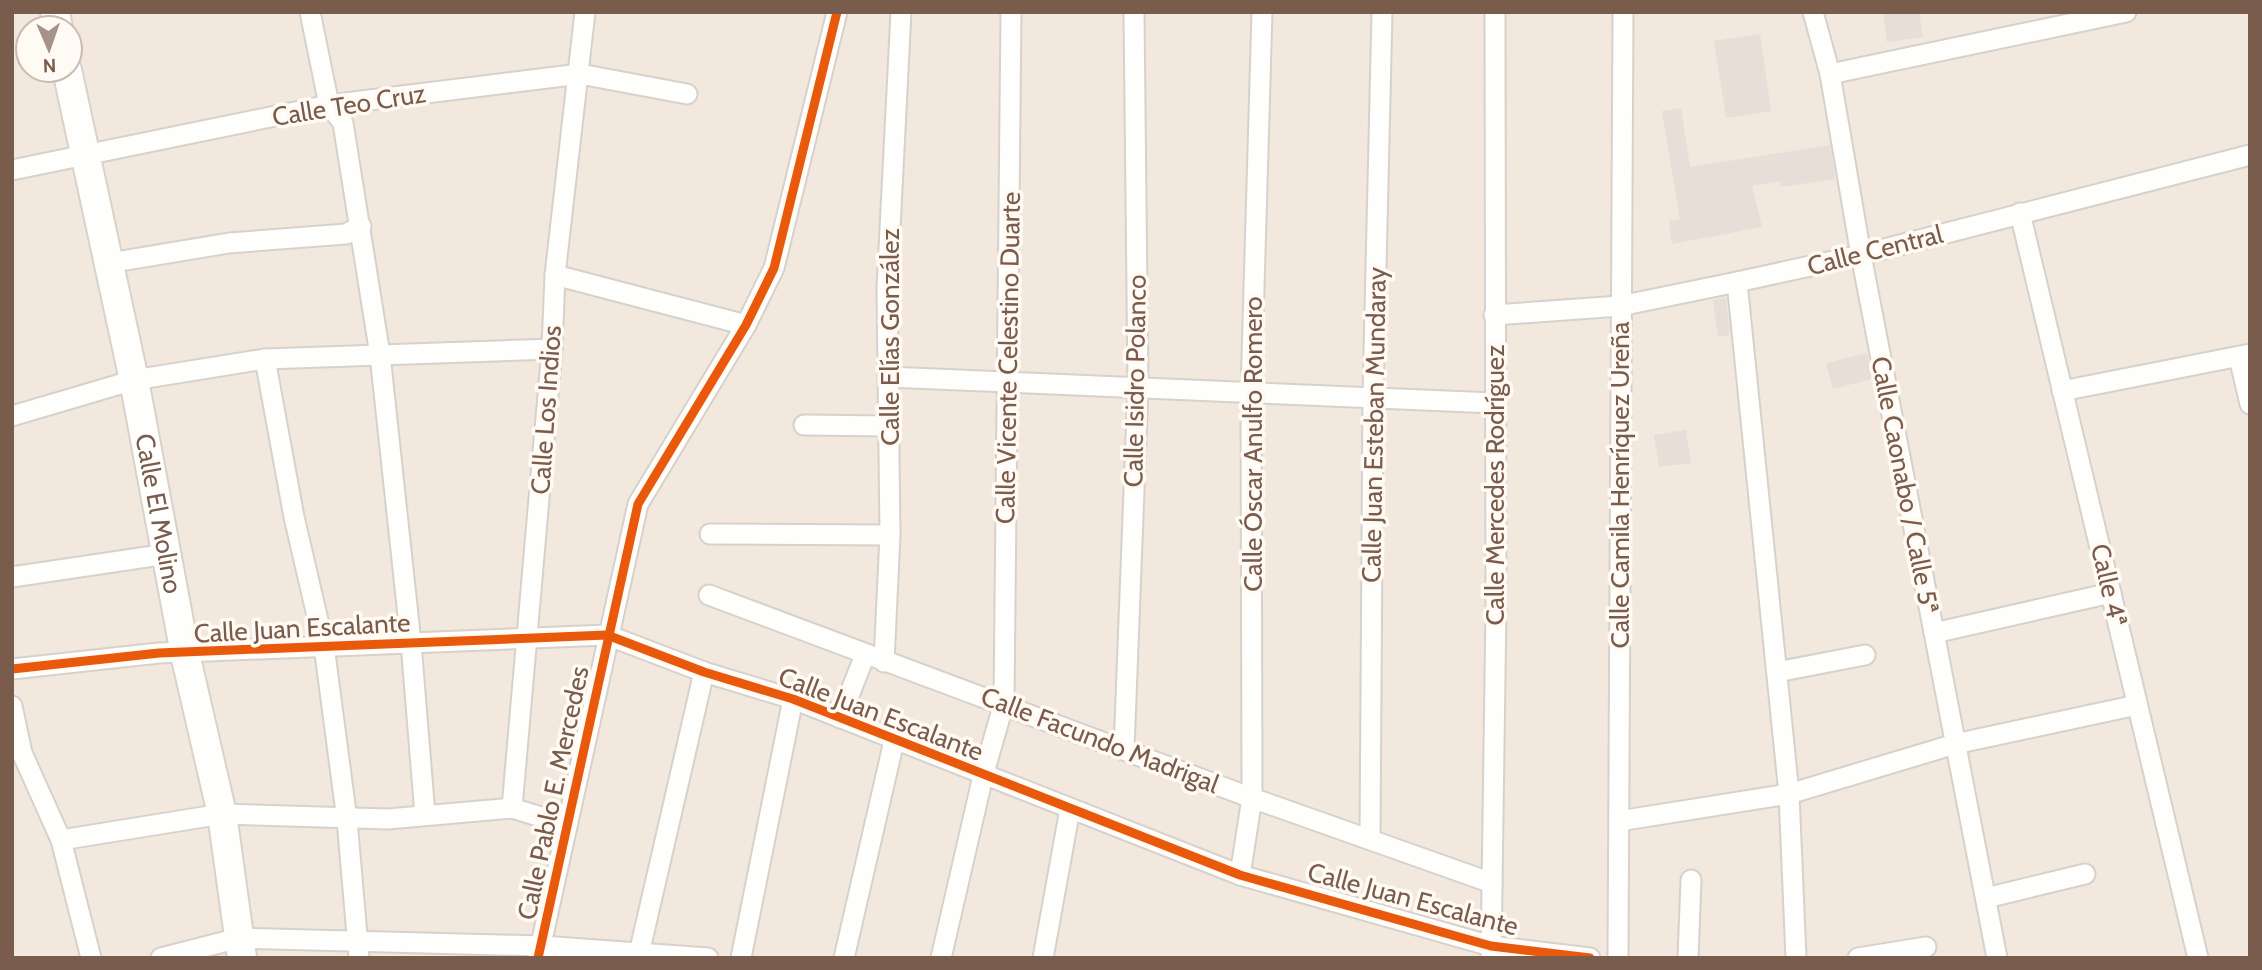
<svg xmlns="http://www.w3.org/2000/svg" width="2262" height="970" viewBox="0 0 2262 970" font-family="Cabin,sans-serif">
<style>
.residential{fill:#f2e8de;fill-rule:evenodd}
.building{fill:#e6ded7}
.lines{fill:none;stroke-linecap:round;stroke-linejoin:round}
.street-casing{stroke:#d7d1cb;stroke-width:23}
.secondary-casing{stroke:#d9d2cb;stroke-width:32}
.street{stroke:#fefefd;stroke-width:19}
.secondary{stroke:#fefefd;stroke-width:28}
.cycleway-casing{stroke:#fffaf3;stroke-width:13}
.cycleway{stroke:#e8590c;stroke-width:9}
.labels{text-anchor:middle;stroke-width:7;stroke-linejoin:round;paint-order:stroke}
.street-label{font-size:26px;fill:#7a5c4d;stroke:#fffaf3}
</style>
<rect width="100%" height="100%" fill="#f9f5f0"/>
<!-- residential -->
<path class="residential" d="M 12,12 L 2250,12 L 2250,958 L 12,958 ZM 28,28 L 70,28 L 70,70 L 28,70 Z"/>
<!-- building -->
<g class="building">
<path d="M 1883,12 L 1919,12 L 1923,37 L 1887,42 Z"/>
<path d="M 1760,34 L 1771,111 L 1726,118 L 1714,41 Z"/>
<path d="M 1681,108 L 1690,167 L 1830,145 L 1835,179 L 1781,187 L 1780,181 L 1752,186 L 1762,227 L 1672,244 L 1669,221 L 1680,219 L 1662,111 Z"/>
<path d="M 1726,297 L 1730,335 L 1718,337 L 1713,300 Z"/>
<path d="M 1867,353 L 1872,379 L 1833,389 L 1826,363 Z"/>
<path d="M 1686,430 L 1691,463 L 1659,467 L 1654,435 Z"/>
</g>
<g class="lines">
<defs>
<g id="street">
<path d="M 310,12 L 329,105 L 343,123 L 380,355 L 411,643 L 425,815"/>
<path d="M 1813,12 L 1830,74 L 1861,255 L 1997,958"/>
<path d="M 1830,74 L 2126,12"/>
<path d="M 12,170 L 329,105 L 580,74 L 687,94"/>
<path d="M 2020,213 L 2198,958"/>
<path d="M 109,263 L 229,243 L 346,234 L 361,226"/>
<path d="M 555,275 L 746,325"/>
<path d="M 1737,282 L 1789,794 L 1796,958"/>
<path d="M 1494,315 L 1620,306 L 1737,282 L 1861,255 L 2250,155"/>
<path d="M 2239,357 L 2250,404"/>
<path d="M 265,359 L 294,517 L 324,646 L 347,820 L 359,958"/>
<path d="M 888,377 L 1494,403"/>
<path d="M 2062,391 L 2250,354"/>
<path d="M 12,416 L 134,380 L 265,359 L 552,349"/>
<path d="M 804,425 L 888,426"/>
<path d="M 710,534 L 890,535"/>
<path d="M 12,577 L 167,554"/>
<path d="M 709,595 L 1252,798 L 1492,883"/>
<path d="M 1934,633 L 2111,593"/>
<path d="M 884,662 L 890,535 L 887,288 L 901,12"/>
<path d="M 12,669 L 159,653 L 607,635 L 704,672 L 793,699 L 1240,875 L 1491,946 L 1590,958"/>
<path d="M 1777,672 L 1865,655"/>
<path d="M 12,706 L 22,753 L 61,840 L 91,958"/>
<path d="M 840,718 L 865,655"/>
<path d="M 1124,750 L 1138,387 L 1134,12"/>
<path d="M 512,808 L 552,349 L 555,275 L 585,12"/>
<path d="M 1619,821 L 1789,794 L 1955,744 L 2137,705"/>
<path d="M 1370,839 L 1373,396 L 1382,12"/>
<path d="M 61,840 L 222,814 L 388,819 L 512,808 L 567,825"/>
<path d="M 1240,875 L 1252,798 L 1251,392 L 1262,12"/>
<path d="M 1986,898 L 2085,874"/>
<path d="M 1491,957 L 1496,607 L 1495,12"/>
<path d="M 161,958 L 239,938 L 542,946 L 708,958"/>
<path d="M 538,958 L 638,504 L 746,325 L 774,268 L 837,12"/>
<path d="M 638,958 L 704,672"/>
<path d="M 741,958 L 793,699"/>
<path d="M 844,958 L 894,741"/>
<path d="M 941,958 L 983,776 L 1004,703 L 1011,12"/>
<path d="M 1043,958 L 1070,809"/>
<path d="M 1618,958 L 1623,12"/>
<path d="M 1688,958 L 1691,880"/>
<path d="M 1858,958 L 1926,947"/>
</g>
<g id="secondary">
<path d="M 55,12 L 58,28"/>
<path id="s1" d="M 67,70 L 134,380 L 185,654 L 222,814 L 242,958"/>
</g>
</defs>
<!-- street casing -->
<use href="#street" class="street-casing"/>
<!-- secondary casing -->
<use href="#secondary" class="secondary-casing"/>
<!-- street -->
<use href="#street" class="street"/>
<!-- secondary -->
<use href="#secondary" class="secondary"/>
<defs>
<g id="cycleway">
<path d="M 12,669 L 159,653 L 607,635 L 704,672 L 793,699 L 1240,875 L 1491,946 L 1590,958"/>
<path d="M 538,958 L 638,504 L 746,325 L 774,268 L 837,12"/>
</g>
</defs>
<!-- cycleway casing -->
<use href="#cycleway" class="cycleway-casing"/>
<!-- cycleway -->
<use href="#cycleway" class="cycleway"/>
</g>
<g class="labels">
<!-- street labels -->
<g class="street-label">
<text transform="translate(349 105) rotate(-9)" y="9">Calle Teo Cruz</text>
<text transform="translate(1875 250) rotate(-14)" y="9">Calle Central</text>
<text transform="translate(890 337) rotate(-90)" y="9">Calle Elías González</text>
<text transform="translate(1008 358) rotate(-89)" y="9">Calle Vicente Celestino Duarte</text>
<text transform="translate(1135 381) rotate(-89)" y="9">Calle Isidro Polanco</text>
<text transform="translate(546 410) rotate(-86)" y="9">Calle Los Indios</text>
<text transform="translate(1374 425) rotate(-89)" y="9">Calle Juan Esteban Mundaray</text>
<text transform="translate(1253 444) rotate(-90)" y="9">Calle Óscar Anulfo Romero</text>
<text transform="translate(1495 485) rotate(-90)" y="9">Calle Mercedes Rodríguez</text>
<text transform="translate(1620 485) rotate(-90)" y="9">Calle Camila Henríquez Ureña</text>
<text transform="translate(1905 485) rotate(79)" y="9">Calle Caonabo / Calle 5ª</text>
<text dy="9" stroke="none"><textPath href="#s1" startOffset="453">Calle El Molino</textPath></text>
<text transform="translate(2109 585) rotate(77)" y="9">Calle 4ª</text>
<text transform="translate(302 628) rotate(-3)" y="9">Calle Juan Escalante</text>
<text transform="translate(881 714) rotate(21)" y="9">Calle Juan Escalante</text>
<text transform="translate(1100 740) rotate(21)" y="9">Calle Facundo Madrigal</text>
<text transform="translate(553 793) rotate(-78)" y="9">Calle Pablo E. Mercedes</text>
<text transform="translate(1413 899) rotate(15)" y="9">Calle Juan Escalante</text>
</g>
</g>
<!-- border -->
<rect width="2262" height="970" fill="none" stroke="#7a5c4d" stroke-width="28"/>
<!-- north arrow -->
<g transform="translate(49 49) rotate(178)"><circle r="33" fill="#fffaf3" stroke="#cabbb1" stroke-width="2"/>
<path d="M0-5L12 26L0 18L-12 26Z" fill="#a69286"/>
<text y="-10" font-size="19" font-weight="bold" text-anchor="middle" fill="#7a5c4d">N</text>
</g>
</svg>
